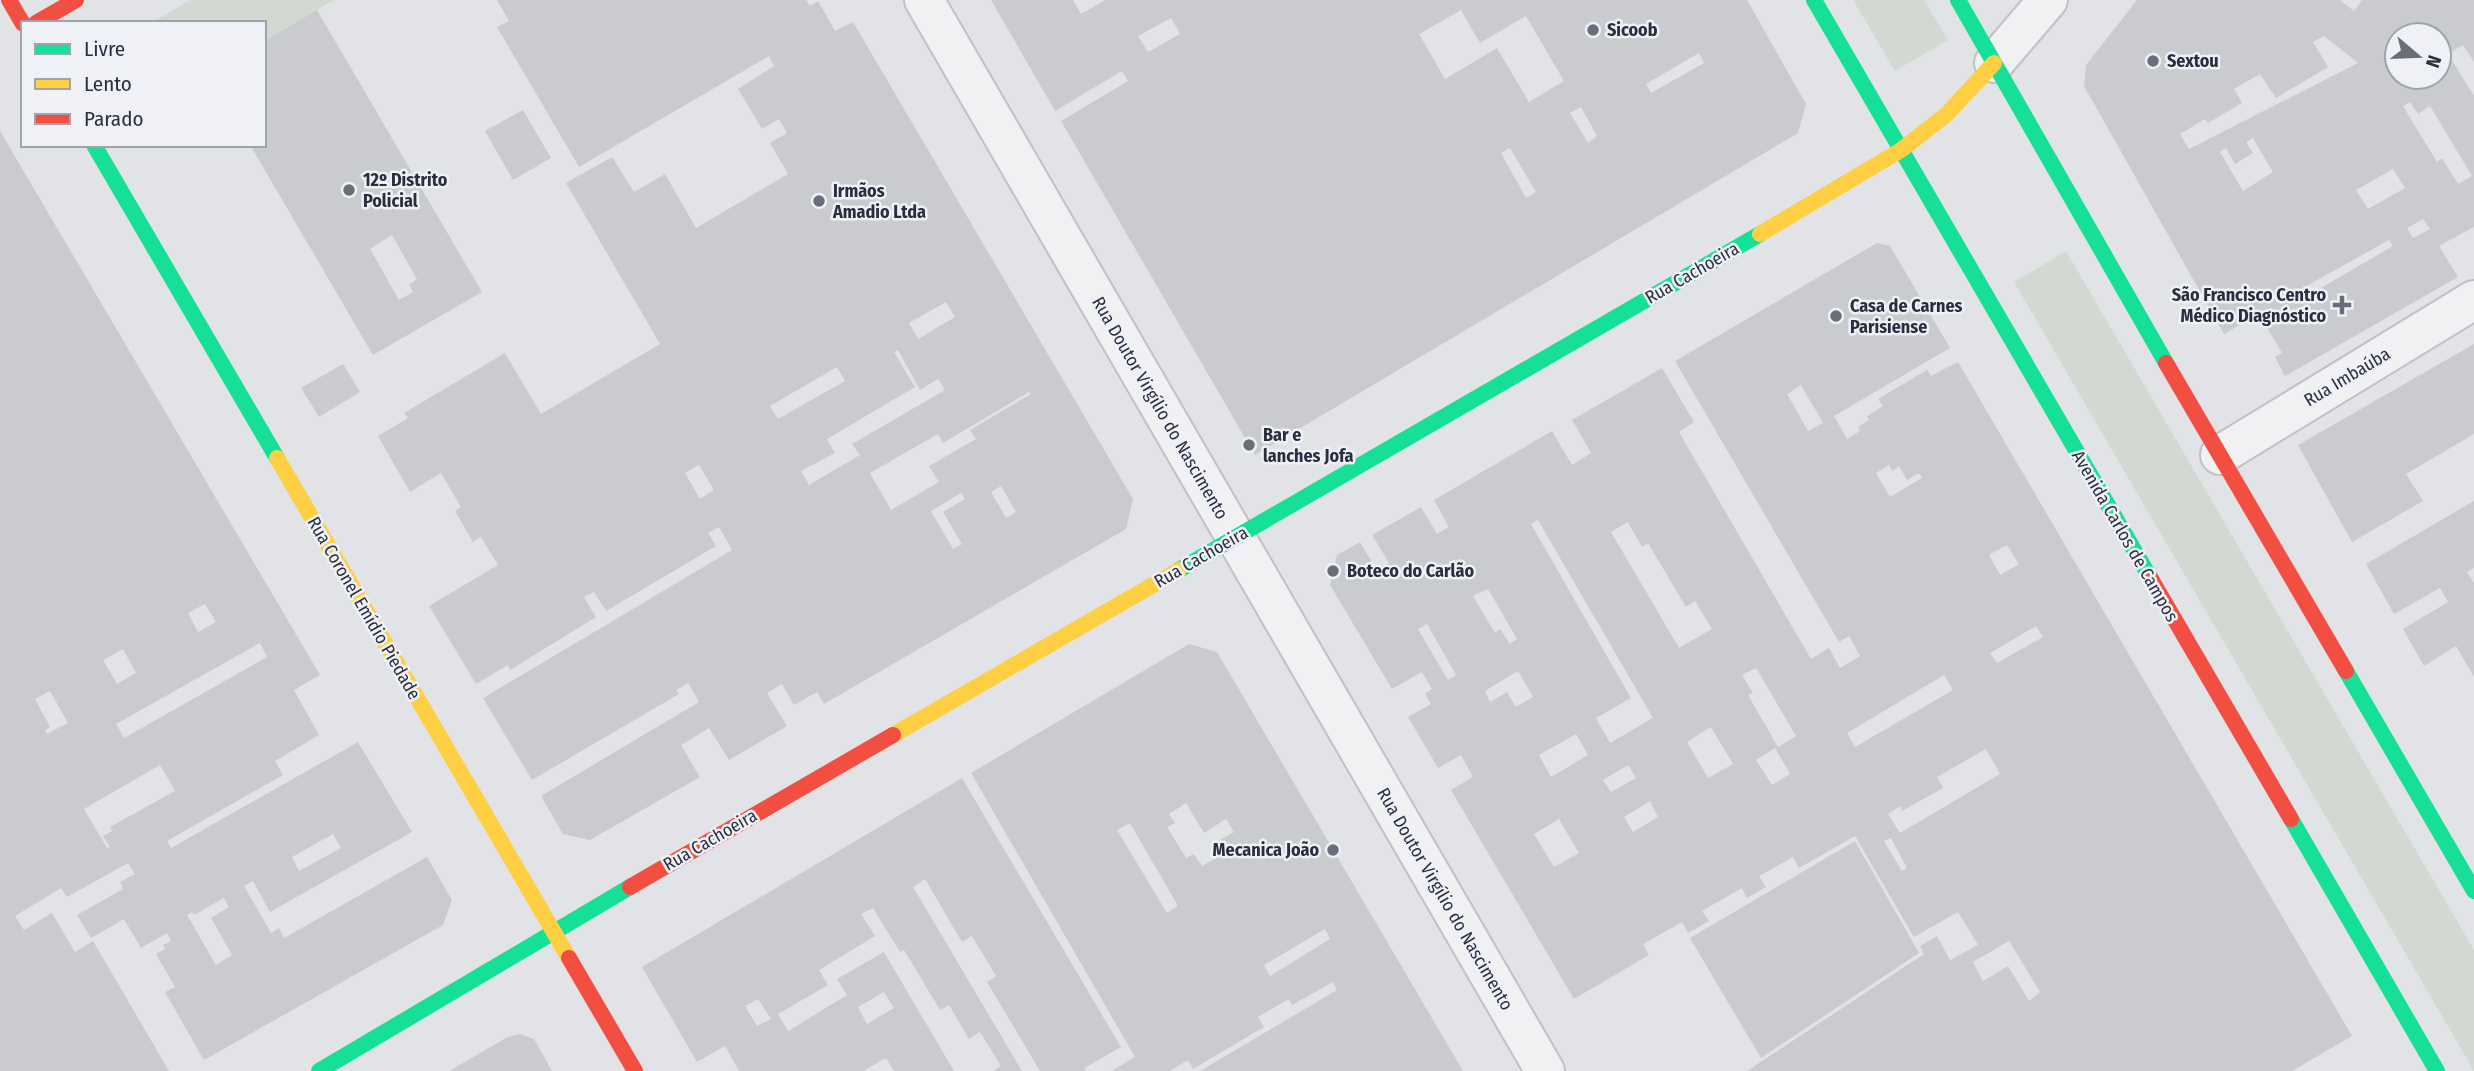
<svg xmlns="http://www.w3.org/2000/svg" width="2474" height="1071" viewBox="0 0 2474 1071" font-family="'Fira Sans Condensed',sans-serif">
<style>
.green{fill:#d2d9d2}
.building{fill:#cacbce;fill-rule:evenodd}
.lines{fill:none;stroke-linecap:round;stroke-linejoin:round}
.street-casing{stroke:#c0c1c4;stroke-width:42}
.street{stroke:#f1f1f3;stroke-width:38}
.fast{stroke:#16e098;stroke-width:16}
.slow{stroke:#ffcf43;stroke-width:16}
.jam{stroke:#f24e42;stroke-width:16}
.poi-dot{fill:#6a6e79;stroke:#eff1f6;stroke-width:2.5}
.labels{text-anchor:middle;stroke-width:5;stroke-linejoin:round;paint-order:stroke}
.poi-label{font-size:18px;font-weight:bold;fill:#292f3e;stroke:#eff1f6;text-anchor:start}
.street-label{font-size:18px;fill:#292f3e;stroke:#eff1f6}
</style>
<rect width="100%" height="100%" fill="#e2e3e6"/>
<!-- green -->
<g class="green">
<path d="M 190,0 L 334,0 L 264,41 L 264,23 L 151,23 Z"/>
<path d="M 1853,0 L 1924,0 L 1948,40 L 1895,71 Z"/>
<path d="M 2066,251 L 2474,950 L 2474,1071 L 2014,282 Z"/>
</g>
<!-- building -->
<g class="building">
<path d="M 497,0 L 806,0 L 810,6 L 818,1 L 835,31 L 853,22 L 1133,499 L 1126,529 L 824,704 L 817,692 L 794,705 L 782,684 L 767,693 L 787,726 L 729,760 L 709,728 L 681,745 L 700,777 L 590,840 L 563,834 L 541,796 L 699,702 L 688,683 L 676,690 L 679,694 L 532,780 L 483,698 L 732,550 L 719,527 L 708,533 L 716,546 L 606,611 L 594,592 L 584,597 L 596,617 L 510,670 L 508,665 L 476,684 L 429,606 L 498,565 L 481,537 L 473,542 L 455,511 L 461,507 L 441,473 L 410,492 L 378,436 L 408,418 L 404,413 L 505,353 L 541,414 L 660,344 L 566,183 L 612,157 L 634,192 L 665,174 L 696,228 L 788,174 L 770,143 L 787,133 L 779,119 L 762,129 L 738,89 L 774,66 L 769,56 L 579,167 L 497,27 L 509,21 ZM 946,302 L 955,317 L 918,339 L 909,323 ZM 898,350 L 920,390 L 938,379 L 945,390 L 852,444 L 860,455 L 809,485 L 801,471 L 835,453 L 827,439 L 915,387 L 894,352 ZM 837,367 L 845,381 L 778,419 L 770,406 ZM 1029,392 L 1031,394 L 970,430 L 976,439 L 929,466 L 939,482 L 891,510 L 870,473 L 938,434 L 943,443 ZM 699,465 L 714,490 L 700,499 L 685,473 ZM 1001,486 L 1016,512 L 1006,518 L 991,492 ZM 961,493 L 965,499 L 943,512 L 962,544 L 953,549 L 931,511 Z"/>
<path d="M 991,0 L 1073,0 L 1081,14 L 1105,0 L 1747,0 L 1806,104 L 1798,133 L 1255,455 L 1061,121 L 1128,81 L 1122,71 L 1055,111 ZM 1461,10 L 1480,43 L 1526,16 L 1564,81 L 1529,102 L 1497,48 L 1445,79 L 1419,34 ZM 1171,18 L 1180,34 L 1148,52 L 1138,36 ZM 1699,53 L 1704,63 L 1651,93 L 1646,84 ZM 1581,107 L 1597,136 L 1588,143 L 1570,113 ZM 1510,148 L 1536,192 L 1526,198 L 1501,153 Z"/>
<path d="M 2137,0 L 2340,0 L 2354,11 L 2362,0 L 2474,0 L 2474,62 L 2463,45 L 2448,54 L 2474,96 L 2474,227 L 2439,246 L 2458,277 L 2285,376 L 2275,357 L 2282,353 L 2259,314 L 2224,334 L 2084,86 L 2086,65 ZM 2397,35 L 2439,35 L 2439,77 L 2397,77 ZM 2324,36 L 2358,63 L 2189,149 L 2180,134 L 2205,119 L 2208,123 L 2242,103 L 2234,89 L 2260,74 L 2276,98 L 2328,67 L 2313,42 ZM 2410,102 L 2418,114 L 2430,106 L 2472,176 L 2458,184 L 2442,158 L 2437,162 L 2403,106 ZM 2253,138 L 2273,172 L 2243,191 L 2220,152 L 2226,148 L 2235,164 L 2253,153 L 2246,142 ZM 2393,169 L 2405,188 L 2368,209 L 2356,190 ZM 2423,219 L 2430,229 L 2413,238 L 2407,228 ZM 2389,240 L 2393,246 L 2307,296 L 2303,288 Z"/>
<path d="M 317,10 L 482,292 L 373,355 L 250,145 L 264,145 L 264,41 ZM 392,235 L 417,279 L 409,285 L 413,292 L 399,300 L 370,249 Z"/>
<path d="M 523,110 L 551,158 L 513,180 L 485,131 Z"/>
<path d="M 0,131 L 320,675 L 294,690 L 319,735 L 275,761 L 283,775 L 167,841 L 171,848 L 358,742 L 412,832 L 270,912 L 253,881 L 244,886 L 271,933 L 279,928 L 284,938 L 427,857 L 452,900 L 443,925 L 204,1060 L 165,992 L 175,987 L 156,954 L 165,949 L 163,945 L 171,941 L 167,933 L 141,948 L 124,919 L 91,938 L 77,915 L 123,889 L 120,882 L 135,874 L 128,863 L 67,897 L 61,888 L 15,916 L 24,930 L 52,913 L 75,952 L 93,941 L 169,1071 L 0,1071 ZM 205,604 L 216,622 L 198,632 L 188,613 ZM 260,643 L 267,657 L 124,738 L 116,724 ZM 123,649 L 136,673 L 117,684 L 103,660 ZM 50,691 L 68,723 L 47,734 L 45,730 L 50,727 L 35,699 ZM 160,765 L 175,791 L 110,827 L 112,831 L 103,836 L 110,847 L 107,848 L 84,809 ZM 333,834 L 341,848 L 299,871 L 292,857 ZM 224,898 L 229,907 L 211,918 L 232,955 L 216,965 L 187,915 L 192,912 L 194,915 Z"/>
<path d="M 1877,243 L 1890,246 L 1950,348 L 1834,416 L 1847,439 L 1860,431 L 1858,427 L 1869,420 L 1867,416 L 1883,406 L 1878,399 L 1927,370 L 1931,376 L 1958,362 L 2352,1036 L 2292,1071 L 1747,1071 L 1924,954 L 1920,946 L 1937,936 L 1950,960 L 1978,945 L 1958,912 L 1914,937 L 1855,836 L 1799,868 L 1793,857 L 1759,876 L 1766,887 L 1747,898 L 1742,888 L 1702,911 L 1709,921 L 1688,933 L 1682,922 L 1643,944 L 1649,955 L 1574,999 L 1451,790 L 1473,777 L 1461,755 L 1438,768 L 1408,717 L 1431,704 L 1425,694 L 1432,689 L 1422,672 L 1392,689 L 1330,585 L 1337,555 L 1360,542 L 1377,571 L 1389,563 L 1372,535 L 1421,507 L 1437,534 L 1449,527 L 1434,500 L 1552,431 L 1572,465 L 1591,453 L 1572,420 L 1662,368 L 1694,422 L 1679,432 L 1811,659 L 1829,648 L 1840,668 L 1860,656 L 1849,636 L 1839,642 L 1675,361 ZM 1801,385 L 1823,423 L 1808,431 L 1787,394 ZM 1889,465 L 1892,471 L 1899,466 L 1907,480 L 1919,473 L 1922,478 L 1890,497 L 1876,473 ZM 1538,520 L 1653,718 L 1610,743 L 1596,718 L 1631,698 L 1531,524 ZM 1628,522 L 1642,547 L 1648,543 L 1686,607 L 1695,601 L 1712,629 L 1679,648 L 1611,532 ZM 2007,545 L 2019,564 L 2000,575 L 1989,555 ZM 1488,589 L 1517,639 L 1510,644 L 1500,629 L 1495,633 L 1473,596 ZM 1427,624 L 1456,675 L 1448,680 L 1418,629 ZM 2036,626 L 2043,637 L 1997,663 L 1990,653 ZM 1756,668 L 1796,736 L 1778,747 L 1748,695 L 1753,693 L 1742,675 ZM 1518,671 L 1533,697 L 1516,707 L 1507,692 L 1490,702 L 1485,691 ZM 1944,675 L 1953,690 L 1855,747 L 1847,733 ZM 1711,727 L 1733,764 L 1708,778 L 1687,742 ZM 1576,734 L 1588,755 L 1551,777 L 1539,755 ZM 1775,748 L 1790,774 L 1772,785 L 1756,760 ZM 1986,749 L 2000,774 L 1900,833 L 1888,814 L 1900,806 L 1902,811 L 1943,788 L 1937,777 ZM 1628,765 L 1636,778 L 1611,792 L 1603,780 ZM 1650,801 L 1658,817 L 1633,832 L 1624,817 ZM 1559,819 L 1579,853 L 1554,867 L 1534,834 ZM 1891,838 L 1907,868 L 1902,871 L 1884,841 ZM 2009,941 L 2040,992 L 2029,1001 L 2008,966 L 1983,981 L 1973,962 Z"/>
<path d="M 2474,344 L 2474,434 L 2406,474 L 2423,501 L 2352,542 L 2298,445 Z"/>
<path d="M 343,364 L 360,392 L 319,417 L 301,388 Z"/>
<path d="M 2474,501 L 2474,568 L 2467,572 L 2474,583 L 2474,677 L 2456,646 L 2424,666 L 2403,629 L 2448,602 L 2440,588 L 2394,614 L 2366,564 Z"/>
<path d="M 1189,644 L 1217,652 L 1463,1071 L 1200,1071 L 1337,990 L 1333,982 L 1292,1005 L 1289,999 L 1258,1017 L 1264,1027 L 1193,1069 L 1188,1060 L 1170,1071 L 1111,1071 L 1135,1057 L 971,773 ZM 1186,803 L 1204,833 L 1226,819 L 1234,832 L 1211,845 L 1218,857 L 1202,866 L 1194,854 L 1186,858 L 1167,827 L 1175,823 L 1169,814 ZM 1130,823 L 1178,906 L 1167,913 L 1117,830 ZM 1325,929 L 1330,939 L 1270,976 L 1264,965 Z"/>
<path d="M 962,778 L 1121,1047 L 1084,1068 L 1086,1071 L 1040,1071 L 987,982 L 996,976 L 972,936 L 962,942 L 925,879 L 913,887 L 1022,1071 L 993,1071 L 1001,1066 L 980,1032 L 969,1039 L 949,1005 L 940,1010 L 904,950 L 900,952 L 873,908 L 861,914 L 875,936 L 819,970 L 828,985 L 778,1014 L 788,1031 L 847,995 L 837,979 L 884,952 L 954,1071 L 894,1071 L 886,1058 L 863,1071 L 739,1071 L 725,1046 L 697,1062 L 642,967 ZM 884,992 L 894,1008 L 867,1024 L 858,1007 ZM 758,999 L 771,1019 L 757,1026 L 745,1006 Z"/>
<path d="M 1855,841 L 1919,953 L 1761,1058 L 1690,938 Z"/>
<path d="M 520,1034 L 534,1039 L 552,1071 L 449,1071 L 508,1037 Z"/>
</g>
<g class="lines">
<defs>
<g id="street">
<path d="M 924,0 L 1545,1071"/>
<path d="M 1994,63 L 2048,0"/>
<path d="M 2220,455 L 2474,300"/>
</g>
</defs>
<!-- street casing -->
<use href="#street" class="street-casing"/>
<!-- street -->
<use href="#street" class="street"/>
<!-- fast -->
<g class="fast">
<path d="M 1814,0 L 2151,579"/>
<path d="M 1958,0 L 2166,363"/>
<path d="M 94,145 L 277,458"/>
<path d="M 1179,570 L 1760,234"/>
<path d="M 2346,671 L 2474,891"/>
<path d="M 2291,819 L 2437,1071"/>
<path d="M 319,1071 L 630,887"/>
</g>
<!-- slow -->
<g class="slow">
<path d="M 1760,234 L 1901,150 L 1947,114 L 1994,63"/>
<path d="M 277,458 L 569,958"/>
<path d="M 893,735 L 1179,570"/>
</g>
<!-- jam -->
<g class="jam">
<path d="M 9,0 L 23,24"/>
<path d="M 36,23 L 76,0"/>
<path d="M 2166,363 L 2346,671"/>
<path d="M 2151,579 L 2291,819"/>
<path d="M 630,887 L 893,735"/>
<path d="M 569,958 L 635,1071"/>
</g>
</g>
<!-- markers -->
<g class="poi-dot">
<circle cx="1593" cy="30" r="7"/>
<circle cx="2153" cy="61" r="7"/>
<circle cx="349" cy="190" r="7"/>
<circle cx="819" cy="201" r="7"/>
<path d="M2338.5 294.5h7v7h7v7h-7v7h-7v-7h-7v-7h7z"/>
<circle cx="1836" cy="316" r="7"/>
<circle cx="1249" cy="445" r="7"/>
<circle cx="1333" cy="571" r="7"/>
<circle cx="1333" cy="850" r="7"/>
</g>
<g class="labels">
<!-- poi labels -->
<g class="poi-label">
<text x="1607" y="36">Sicoob</text>
<text x="2167" y="67">Sextou</text>
<text x="363" y="186">12º Distrito<tspan x="363" dy="21">Policial</tspan></text>
<text x="833" y="197">Irmãos<tspan x="833" dy="21">Amadio Ltda</tspan></text>
<text x="2326" y="301" text-anchor="end">São Francisco Centro<tspan x="2326" dy="21">Médico Diagnóstico</tspan></text>
<text x="1850" y="312">Casa de Carnes<tspan x="1850" dy="21">Parisiense</tspan></text>
<text x="1263" y="441">Bar e<tspan x="1263" dy="21">lanches Jofa</tspan></text>
<text x="1347" y="577">Boteco do Carlão</text>
<text x="1319" y="856" text-anchor="end">Mecanica João</text>
</g>
<!-- street labels -->
<g class="street-label">
<text transform="translate(1692 273) rotate(-30)" y="6">Rua Cachoeira</text>
<text transform="translate(2347 377) rotate(-31)" y="6">Rua Imbaúba</text>
<text transform="translate(1160 408) rotate(60)" y="6">Rua Doutor Virgílio do Nascimento</text>
<text transform="translate(2125 536) rotate(60)" y="6">Avenida Carlos de Campos</text>
<text transform="translate(1201 557) rotate(-30)" y="6">Rua Cachoeira</text>
<text transform="translate(364 608) rotate(60)" y="6">Rua Coronel Emídio Piedade</text>
<text transform="translate(710 840) rotate(-30)" y="6">Rua Cachoeira</text>
<text transform="translate(1445 899) rotate(60)" y="6">Rua Doutor Virgílio do Nascimento</text>
</g>
</g>
<!-- legend -->
<rect x="21" y="21" width="245" height="126" fill="#eff1f6" stroke="#a0a3ac" stroke-width="2"/>
<rect x="35" y="44" width="35" height="10" fill="#16e098" stroke="#a0a3ac" stroke-width="2"/>
<text x="84" y="56" font-size="21" fill="#292f3e">Livre</text>
<rect x="35" y="79" width="35" height="10" fill="#ffcf43" stroke="#a0a3ac" stroke-width="2"/>
<text x="84" y="91" font-size="21" fill="#292f3e">Lento</text>
<rect x="35" y="114" width="35" height="10" fill="#f24e42" stroke="#a0a3ac" stroke-width="2"/>
<text x="84" y="126" font-size="21" fill="#292f3e">Parado</text>
<!-- north arrow -->
<g transform="translate(2418 56) rotate(109)"><circle r="33" fill="#eff1f6" stroke="#a0a3ac" stroke-width="2"/>
<path d="M0-5L12 26L0 18L-12 26Z" fill="#6a6e79"/>
<text y="-10" font-size="19" font-weight="bold" text-anchor="middle" fill="#292f3e">N</text>
</g>
</svg>
